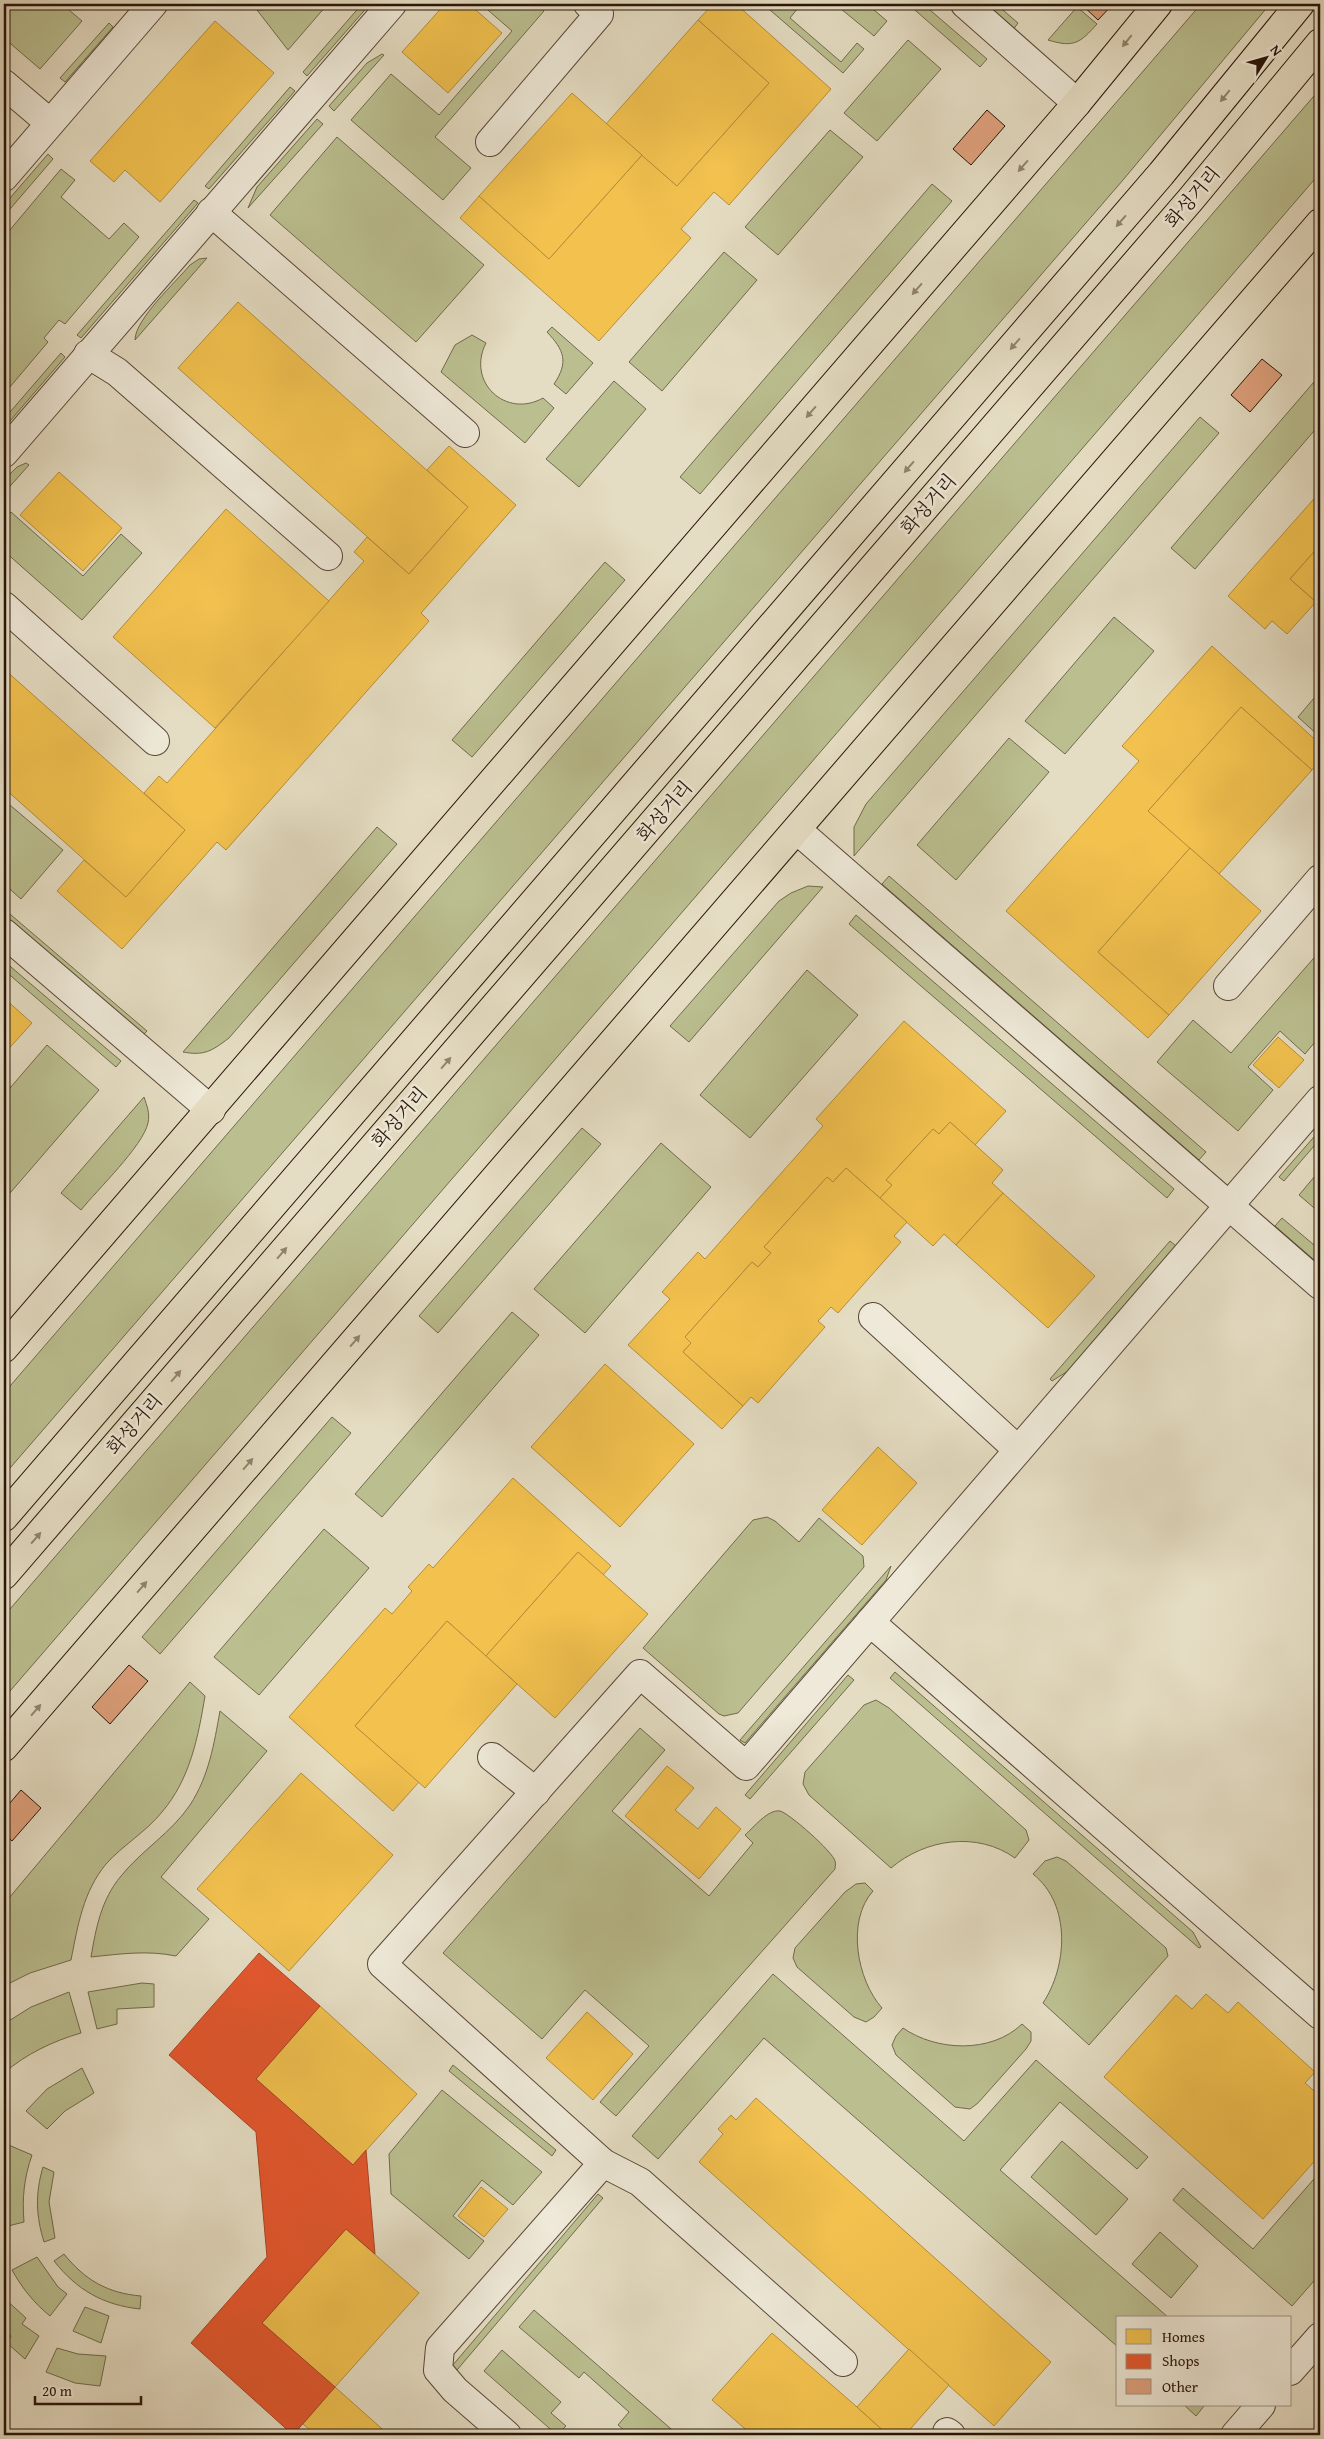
<svg xmlns="http://www.w3.org/2000/svg" width="1324" height="2439" viewBox="0 0 1324 2439" font-family="'Gentium Book Plus','Noto Serif KR',serif">
<style>
.green{fill:#bbbf90;stroke:#726a4c}
.homes{fill:#f2c14e;stroke:#b68d39}
.shops{fill:#e4572e;stroke:#ac4323}
.building{fill:#e0a27d;stroke:#2a1409}
.lines{fill:none;stroke-linecap:round;stroke-linejoin:round}
.minor-casing{stroke:#594638;stroke-width:30}
.major-casing{stroke:#2a1409;stroke-width:30}
.highway-casing{stroke:#2a1409;stroke-width:30}
.minor{stroke:#eee9d8;stroke-width:28}
.major{stroke:#e5ddc3;stroke-width:28}
.highway{stroke:#e5ddc3;stroke-width:28}
.oneway{fill:#91836f}
.labels{text-anchor:middle;stroke-width:5;stroke-linejoin:round;paint-order:stroke}
.street-label{font-size:19px;fill:#2a1409;stroke:#eee9d8}
</style>
<rect width="100%" height="100%" fill="#e5ddc3"/>
<filter id="stains"><feTurbulence type="fractalNoise" baseFrequency=".004" numOctaves="4"/><feColorMatrix values="0 0 0 0 .2 0 0 0 0 .09 0 0 0 0 .02 0 0 0 .5 -.17"/></filter>
<radialGradient id="worn" r=".72"><stop offset=".6" stop-color="#630" stop-opacity="0"/><stop offset="1" stop-color="#630" stop-opacity=".3"/></radialGradient>
<!-- green -->
<g class="green">
<path d="M 4,4 L 62,4 L 82,21 L 40,69 L 4,38 Z"/>
<path d="M 362,4 L 370,4 L 307,76 L 303,72 Z"/>
<path d="M 481,4 L 540,4 L 544,11 L 435,137 L 471,168 L 443,200 L 351,120 L 391,74 L 439,115 L 512,31 Z"/>
<path d="M 763,4 L 801,4 L 790,18 L 841,62 L 857,43 L 864,49 L 843,73 Z"/>
<path d="M 835,4 L 867,4 L 887,21 L 874,36 Z"/>
<path d="M 908,4 L 923,4 L 987,59 L 980,67 Z"/>
<path d="M 983,4 L 996,4 L 1018,23 L 1013,30 Z"/>
<path d="M 1201,4 L 1270,4 L 1123,180 L 4,1475 L 4,1393 Z"/>
<path d="M 326,6 L 288,50 L 257,10 Z"/>
<path d="M 1077,7 L 1097,24 C 1080,43 1074,48 1048,40 Z"/>
<path d="M 109,23 L 113,27 L 65,82 L 60,78 Z"/>
<path d="M 908,40 L 941,69 L 877,141 L 844,113 Z"/>
<path d="M 382,54 L 384,55 L 334,111 L 329,106 L 367,63 Z"/>
<path d="M 290,87 L 295,91 L 209,189 L 205,186 Z"/>
<path d="M 1320,89 L 1320,173 L 4,1698 L 4,1616 Z"/>
<path d="M 317,119 L 323,124 L 248,208 L 257,187 Z"/>
<path d="M 830,130 L 863,157 L 778,255 L 745,227 Z"/>
<path d="M 337,137 L 484,265 L 416,342 L 270,215 Z"/>
<path d="M 48,154 L 53,159 L 4,216 L 4,205 Z"/>
<path d="M 61,169 L 75,180 L 61,197 L 109,239 L 124,223 L 139,237 L 65,324 L 59,320 L 44,338 L 48,342 L 4,394 L 4,237 Z"/>
<path d="M 932,184 L 952,201 L 700,494 L 680,477 Z"/>
<path d="M 194,200 L 198,203 L 81,338 L 77,335 Z"/>
<path d="M 724,252 L 757,280 L 662,391 L 629,362 Z"/>
<path d="M 207,258 L 135,340 C 135,319 176,282 190,265 L 199,259 Z"/>
<path d="M 552,327 L 593,363 L 566,394 L 554,384 C 569,362 564,350 547,332 Z"/>
<path d="M 472,335 L 486,343 C 466,382 506,419 543,398 L 554,408 L 525,443 L 441,372 L 455,345 Z"/>
<path d="M 61,353 L 65,357 L 4,428 L 4,419 Z"/>
<path d="M 1320,375 L 1320,424 L 1195,569 L 1171,548 Z"/>
<path d="M 614,381 L 646,409 L 579,487 L 546,459 Z"/>
<path d="M 1200,417 L 1219,433 L 854,856 L 854,827 L 866,804 Z"/>
<path d="M 26,463 L 29,465 L 4,493 L 4,480 L 17,467 Z"/>
<path d="M 11,512 L 83,576 L 121,534 L 142,553 L 82,620 L 4,551 L 4,520 Z"/>
<path d="M 605,562 L 625,580 L 472,757 L 452,740 Z"/>
<path d="M 1114,617 L 1154,651 L 1065,754 L 1025,721 Z"/>
<path d="M 1320,691 L 1320,737 L 1298,717 Z"/>
<path d="M 1009,738 L 1049,772 L 956,880 L 917,845 Z"/>
<path d="M 4,800 L 63,850 L 21,899 L 4,884 Z"/>
<path d="M 377,827 L 397,844 L 229,1038 C 212,1051 204,1056 183,1052 Z"/>
<path d="M 889,876 L 1206,1152 L 1199,1160 L 882,884 Z"/>
<path d="M 808,886 L 823,887 L 689,1042 L 670,1026 L 779,901 L 791,893 Z"/>
<path d="M 4,909 L 147,1031 L 143,1035 L 4,915 Z"/>
<path d="M 856,915 L 1174,1189 L 1167,1198 L 849,924 Z"/>
<path d="M 1320,951 L 1320,1036 L 1305,1054 L 1280,1031 L 1248,1067 L 1273,1090 L 1238,1131 L 1157,1062 L 1193,1020 L 1231,1053 Z"/>
<path d="M 4,961 L 121,1061 L 116,1067 L 4,970 Z"/>
<path d="M 807,970 L 858,1015 L 750,1138 L 700,1095 Z"/>
<path d="M 47,1045 L 99,1090 L 4,1200 L 4,1095 Z"/>
<path d="M 144,1097 C 147,1106 150,1113 148,1123 C 143,1146 97,1190 81,1210 L 61,1193 Z"/>
<path d="M 582,1128 L 601,1144 L 438,1333 L 419,1316 Z"/>
<path d="M 1320,1130 L 1320,1139 L 1284,1181 L 1279,1177 Z"/>
<path d="M 661,1143 L 711,1187 L 585,1333 L 534,1289 Z"/>
<path d="M 1320,1170 L 1320,1213 L 1299,1195 Z"/>
<path d="M 1282,1218 L 1320,1250 L 1320,1265 L 1275,1226 Z"/>
<path d="M 1170,1241 L 1176,1246 L 1068,1371 L 1052,1381 L 1050,1379 Z"/>
<path d="M 512,1312 L 539,1335 L 382,1517 L 355,1494 Z"/>
<path d="M 332,1417 L 351,1433 L 160,1654 L 142,1637 Z"/>
<path d="M 767,1517 L 775,1521 L 799,1542 L 819,1518 L 863,1556 L 864,1567 L 738,1713 L 724,1716 L 719,1714 L 643,1648 L 753,1520 Z"/>
<path d="M 324,1529 L 369,1568 L 259,1695 L 214,1657 Z"/>
<path d="M 891,1566 L 886,1580 L 745,1743 L 740,1740 Z"/>
<path d="M 895,1672 L 1193,1932 L 1201,1947 L 1199,1948 L 890,1678 Z"/>
<path d="M 848,1675 L 854,1680 L 750,1799 L 745,1795 Z"/>
<path d="M 190,1682 L 205,1696 C 198,1738 190,1779 162,1812 C 146,1832 123,1845 106,1864 C 83,1892 78,1925 71,1960 L 30,1973 L 4,1986 L 4,1904 Z"/>
<path d="M 876,1700 L 889,1708 L 1026,1830 L 1029,1840 L 1015,1858 C 977,1831 925,1839 891,1868 L 809,1795 L 803,1784 L 805,1772 L 864,1705 Z"/>
<path d="M 220,1711 L 267,1751 L 161,1877 L 209,1919 L 176,1956 C 147,1950 120,1954 91,1957 C 96,1928 101,1900 121,1876 C 142,1850 171,1833 190,1805 C 209,1776 214,1744 220,1711 Z"/>
<path d="M 640,1728 L 665,1750 L 612,1811 L 709,1896 L 753,1843 L 745,1835 C 753,1828 768,1809 780,1811 C 789,1813 833,1852 835,1861 C 836,1864 835,1866 835,1869 L 616,2116 L 600,2102 L 649,2046 L 585,1990 L 542,2039 L 443,1953 Z"/>
<path d="M 1057,1857 L 1066,1861 L 1166,1948 L 1168,1956 L 1089,2045 L 1043,2003 C 1067,1967 1072,1905 1033,1874 L 1045,1861 Z"/>
<path d="M 865,1883 L 873,1891 C 846,1921 857,1980 882,2008 L 874,2017 L 866,2022 L 854,2017 L 797,1967 L 793,1958 L 795,1948 L 845,1892 L 856,1884 Z"/>
<path d="M 773,1974 L 964,2141 L 1036,2060 L 1148,2157 L 1137,2169 L 1060,2102 L 1000,2170 L 1169,2318 L 1118,2318 L 1118,2347 L 764,2038 L 658,2159 L 632,2136 Z"/>
<path d="M 142,1983 L 154,1984 L 154,2007 L 117,2009 L 117,2024 L 97,2029 L 88,1992 Z"/>
<path d="M 69,1992 L 81,2033 C 53,2041 26,2054 4,2073 L 4,2024 L 31,2007 Z"/>
<path d="M 1022,2024 L 1031,2032 L 1031,2041 L 1026,2049 L 978,2103 L 970,2109 L 955,2107 L 896,2055 L 892,2045 L 896,2036 L 903,2028 C 936,2051 991,2054 1022,2024 Z"/>
<path d="M 453,2065 L 556,2150 L 552,2156 L 449,2071 Z"/>
<path d="M 82,2068 L 94,2093 L 65,2111 L 47,2129 L 26,2111 L 47,2089 Z"/>
<path d="M 442,2090 L 542,2172 L 513,2205 L 482,2180 L 453,2216 L 484,2241 L 469,2259 L 391,2194 L 389,2154 Z"/>
<path d="M 1062,2141 L 1128,2199 L 1096,2235 L 1031,2177 Z"/>
<path d="M 4,2143 L 32,2155 C 24,2178 22,2198 24,2222 L 4,2227 Z"/>
<path d="M 43,2167 L 54,2172 L 49,2202 L 55,2238 L 44,2242 C 36,2216 35,2194 43,2167 Z"/>
<path d="M 1320,2172 L 1320,2274 L 1292,2306 L 1173,2200 L 1183,2188 L 1253,2249 Z"/>
<path d="M 598,2194 L 603,2198 L 457,2370 L 452,2366 Z"/>
<path d="M 1160,2232 L 1198,2266 L 1171,2298 L 1132,2264 Z"/>
<path d="M 64,2254 C 85,2280 107,2293 141,2296 L 140,2309 C 103,2305 77,2290 54,2261 Z"/>
<path d="M 37,2257 L 58,2287 L 67,2294 L 50,2316 C 34,2303 22,2288 12,2270 Z"/>
<path d="M 4,2298 L 26,2318 L 22,2324 L 39,2336 L 25,2359 L 7,2343 L 11,2336 L 4,2331 Z"/>
<path d="M 85,2307 L 109,2316 L 101,2343 L 73,2331 Z"/>
<path d="M 534,2310 L 678,2435 L 630,2435 L 618,2425 L 629,2412 L 584,2372 L 579,2378 L 519,2327 Z"/>
<path d="M 57,2348 L 78,2354 L 106,2356 L 100,2386 L 75,2383 L 46,2372 Z"/>
<path d="M 502,2350 L 561,2402 L 551,2413 L 566,2426 L 557,2435 L 484,2371 Z"/>
<path d="M 1184,2405 L 1205,2405 L 1196,2416 Z"/>
</g>
<!-- homes -->
<g class="homes">
<path d="M 445,4 L 469,4 L 502,33 L 448,93 L 402,52 Z"/>
<path d="M 713,4 L 736,4 L 831,89 L 729,205 L 714,192 L 681,229 L 691,238 L 599,341 L 460,218 L 479,196 L 549,259 L 642,155 L 677,186 L 769,83 L 698,20 Z"/>
<path d="M 698,20 L 769,83 L 677,186 L 606,124 Z"/>
<path d="M 215,21 L 274,73 L 160,202 L 125,170 L 114,182 L 90,161 Z"/>
<path d="M 572,93 L 642,155 L 549,259 L 479,196 Z"/>
<path d="M 238,302 L 468,507 L 409,574 L 178,368 Z"/>
<path d="M 449,446 L 516,505 L 421,613 L 429,621 L 226,850 L 217,842 L 122,949 L 57,891 L 84,860 L 126,897 L 185,830 L 144,793 L 159,776 L 167,783 L 364,561 L 354,552 L 367,537 L 409,574 L 468,507 L 427,470 Z"/>
<path d="M 59,472 L 122,528 L 83,571 L 20,515 Z"/>
<path d="M 1320,492 L 1320,545 L 1290,579 L 1316,602 L 1287,634 L 1272,621 L 1265,629 L 1228,596 Z"/>
<path d="M 226,509 L 329,601 L 215,728 L 113,637 Z"/>
<path d="M 1320,545 L 1320,605 L 1290,579 Z"/>
<path d="M 1212,646 L 1320,744 L 1320,761 L 1312,770 L 1241,707 L 1148,811 L 1190,848 L 1098,952 L 1169,1015 L 1148,1038 L 1006,911 L 1139,761 L 1122,746 Z"/>
<path d="M 4,669 L 185,830 L 126,897 L 4,788 Z"/>
<path d="M 1241,707 L 1312,770 L 1219,874 L 1148,811 Z"/>
<path d="M 1190,848 L 1261,911 L 1169,1015 L 1098,952 Z"/>
<path d="M 4,998 L 32,1023 L 4,1054 Z"/>
<path d="M 904,1021 L 1006,1111 L 975,1145 L 950,1122 L 939,1134 L 933,1129 L 886,1180 L 892,1185 L 880,1198 L 846,1168 L 833,1182 L 827,1177 L 764,1247 L 771,1253 L 758,1267 L 752,1262 L 685,1337 L 691,1343 L 683,1352 L 743,1406 L 722,1429 L 628,1345 L 670,1299 L 662,1292 L 698,1252 L 705,1259 L 823,1126 L 816,1119 Z"/>
<path d="M 1278,1037 L 1304,1060 L 1279,1088 L 1253,1065 Z"/>
<path d="M 950,1122 L 1003,1170 L 992,1183 L 1003,1193 L 956,1245 L 944,1234 L 933,1246 L 880,1198 L 892,1185 L 886,1180 L 933,1129 L 939,1134 Z"/>
<path d="M 846,1168 L 907,1222 L 894,1236 L 901,1242 L 838,1313 L 831,1307 L 818,1321 L 825,1327 L 758,1403 L 751,1397 L 743,1406 L 683,1352 L 691,1343 L 685,1337 L 752,1262 L 758,1267 L 771,1253 L 764,1247 L 827,1177 L 833,1182 Z"/>
<path d="M 1003,1193 L 1095,1276 L 1048,1328 L 956,1245 Z"/>
<path d="M 605,1364 L 694,1444 L 620,1527 L 531,1447 Z"/>
<path d="M 878,1447 L 917,1483 L 862,1545 L 822,1510 Z"/>
<path d="M 513,1478 L 611,1566 L 603,1575 L 578,1552 L 486,1656 L 447,1621 L 355,1726 L 419,1782 L 393,1811 L 289,1717 L 385,1608 L 392,1614 L 412,1591 L 408,1587 L 429,1564 L 433,1568 Z"/>
<path d="M 578,1552 L 648,1614 L 555,1718 L 486,1656 Z"/>
<path d="M 447,1621 L 517,1684 L 425,1788 L 355,1726 Z"/>
<path d="M 667,1766 L 694,1788 L 675,1810 L 698,1829 L 716,1807 L 741,1829 L 699,1879 L 625,1816 Z"/>
<path d="M 301,1773 L 393,1855 L 289,1971 L 197,1889 Z"/>
<path d="M 1206,1994 L 1228,2013 L 1238,2002 L 1315,2072 L 1305,2083 L 1320,2096 L 1320,2155 L 1263,2219 L 1104,2077 L 1176,1995 L 1192,2009 Z"/>
<path d="M 320,2006 L 417,2094 L 353,2165 L 256,2079 Z"/>
<path d="M 587,2012 L 633,2054 L 593,2100 L 546,2058 Z"/>
<path d="M 756,2098 L 1051,2362 L 994,2426 L 699,2162 L 723,2134 L 718,2129 L 731,2115 L 736,2120 Z"/>
<path d="M 481,2187 L 508,2209 L 484,2237 L 458,2216 Z"/>
<path d="M 346,2229 L 419,2293 L 335,2387 L 262,2323 Z"/>
<path d="M 772,2333 L 857,2407 L 888,2435 L 752,2435 L 712,2400 Z"/>
<path d="M 909,2349 L 949,2385 L 905,2435 L 888,2435 L 857,2407 Z"/>
<path d="M 335,2387 L 389,2435 L 316,2435 L 303,2424 Z"/>
</g>
<!-- shops -->
<path class="shops" d="M 259,1953 L 320,2006 L 256,2079 L 353,2165 L 366,2150 L 375,2254 L 346,2229 L 262,2323 L 335,2387 L 293,2435 L 191,2343 L 267,2257 L 256,2132 L 169,2055 Z"/>
<!-- building -->
<g class="building">
<path d="M 1081,4 L 1113,4 L 1098,20 Z"/>
<path d="M 987,110 L 1005,126 L 971,165 L 953,149 Z"/>
<path d="M 1262,359 L 1282,375 L 1250,412 L 1231,395 Z"/>
<path d="M 129,1665 L 148,1681 L 110,1724 L 92,1707 Z"/>
<path d="M 21,1790 L 41,1808 L 12,1841 L 4,1834 L 4,1810 Z"/>
</g>
<g class="lines">
<defs>
<g id="minor">
<path d="M 965,4 L 1077,103"/>
<path d="M 4,84 L 50,123"/>
<path d="M 490,142 L 599,14 L 588,4"/>
<path d="M 4,177 L 153,4"/>
<path d="M 211,212 L 465,433"/>
<path d="M 88,354 L 117,372 L 328,556"/>
<path d="M 4,453 L 392,4"/>
<path d="M 4,606 L 155,741"/>
<path d="M 797,830 L 1320,1285"/>
<path d="M 4,933 L 211,1110"/>
<path d="M 1228,986 L 1320,879"/>
<path d="M 873,1317 L 1018,1450"/>
<path d="M 870,1622 L 1320,2015"/>
<path d="M 492,1757 L 536,1792"/>
<path d="M 603,2163 L 640,2182 L 843,2362"/>
<path d="M 1290,2371 L 1320,2337"/>
<path d="M 947,2432 L 951,2435"/>
<path d="M 507,2435 L 455,2390 L 438,2370 L 440,2348 L 603,2163 L 382,1964 L 640,1674 L 746,1766 L 1320,1100"/>
<path d="M 1235,2435 L 1261,2405"/>
</g>
<g id="major">
<path d="M 4,1348 L 1077,103 L 1158,4"/>
<path d="M 4,1747 L 1320,223"/>
</g>
<g id="highway">
<path d="M 4,1517 L 1161,174 L 1300,4"/>
<path d="M 4,1575 L 1191,199 L 1320,43"/>
</g>
</defs>
<!-- minor casing -->
<use href="#minor" class="minor-casing"/>
<!-- major casing -->
<use href="#major" class="major-casing"/>
<!-- highway casing -->
<use href="#highway" class="highway-casing"/>
<!-- minor -->
<use href="#minor" class="minor"/>
<!-- major -->
<use href="#major" class="major"/>
<!-- highway -->
<use href="#highway" class="highway"/>
</g>
<!-- one-way arrows -->
<defs><path id="oneway-solid" d="M-6-.8H1V-3.2L6.5 0L1 3.2V.8H-6Z" transform="scale(1.25)"/></defs>
<g class="oneway">
<use href="#oneway-solid" transform="translate(1127 41) rotate(129)"/>
<use href="#oneway-solid" transform="translate(1225 96) rotate(129)"/>
<use href="#oneway-solid" transform="translate(1023 166) rotate(131)"/>
<use href="#oneway-solid" transform="translate(1121 221) rotate(131)"/>
<use href="#oneway-solid" transform="translate(917 289) rotate(131)"/>
<use href="#oneway-solid" transform="translate(1015 344) rotate(131)"/>
<use href="#oneway-solid" transform="translate(811 412) rotate(131)"/>
<use href="#oneway-solid" transform="translate(909 467) rotate(131)"/>
<use href="#oneway-solid" transform="translate(446 1063) rotate(-49)"/>
<use href="#oneway-solid" transform="translate(282 1253) rotate(-49)"/>
<use href="#oneway-solid" transform="translate(355 1341) rotate(-49)"/>
<use href="#oneway-solid" transform="translate(176 1376) rotate(-49)"/>
<use href="#oneway-solid" transform="translate(248 1464) rotate(-49)"/>
<use href="#oneway-solid" transform="translate(36 1538) rotate(-49)"/>
<use href="#oneway-solid" transform="translate(142 1587) rotate(-49)"/>
<use href="#oneway-solid" transform="translate(36 1710) rotate(-49)"/>
</g>
<g class="labels">
<!-- street labels -->
<g class="street-label">
<text transform="translate(1192 197) rotate(-50)" y="7">화성거리</text>
<text transform="translate(928 504) rotate(-49)" y="7">화성거리</text>
<text transform="translate(664 811) rotate(-49)" y="7">화성거리</text>
<text transform="translate(399 1117) rotate(-49)" y="7">화성거리</text>
<text transform="translate(134 1424) rotate(-49)" y="7">화성거리</text>
</g>
</g>
<!-- margin -->
<rect width="1324" height="2439" fill="none" stroke="#e5ddc3" stroke-width="20"/>
<rect x="5" y="5" width="1314" height="2429" fill="none" stroke="#2a1409" stroke-width="2.5"/>
<rect x="10" y="10" width="1304" height="2419" fill="none" stroke="#2a1409"/>
<!-- legend -->
<rect x="1116" y="2316" width="175" height="90" fill="#eee9d8" stroke="#a09485"/>
<rect x="1126" y="2329" width="25" height="15" fill="#f2c14e" stroke="#a09485"/>
<text x="1162" y="2342" font-size="15" fill="#2a1409">Homes</text>
<rect x="1126" y="2354" width="25" height="15" fill="#e4572e" stroke="#a09485"/>
<text x="1162" y="2366" font-size="15" fill="#2a1409">Shops</text>
<rect x="1126" y="2379" width="25" height="15" fill="#e0a27d" stroke="#a09485"/>
<text x="1162" y="2392" font-size="15" fill="#2a1409">Other</text>
<!-- north arrow -->
<g transform="translate(1266 58) rotate(53)" stroke="#eee9d8" stroke-width="4" paint-order="stroke">
<path d="M0-4L9 19L0 12L-9 19Z" fill="#2a1409"/>
<text y="-8" font-size="14" font-weight="bold" text-anchor="middle" fill="#2a1409">N</text>
</g>
<!-- scale -->
<path d="M35 2396v8h106v-8" fill="none" stroke="#2a1409" stroke-width="2.5"/>
<text x="42" y="2396" font-size="15" fill="#2a1409" stroke="#eee9d8" stroke-width="4" paint-order="stroke">20 m</text>
<rect width="100%" height="100%" filter="url(#stains)"/>
<rect width="100%" height="100%" fill="url(#worn)"/>
</svg>
